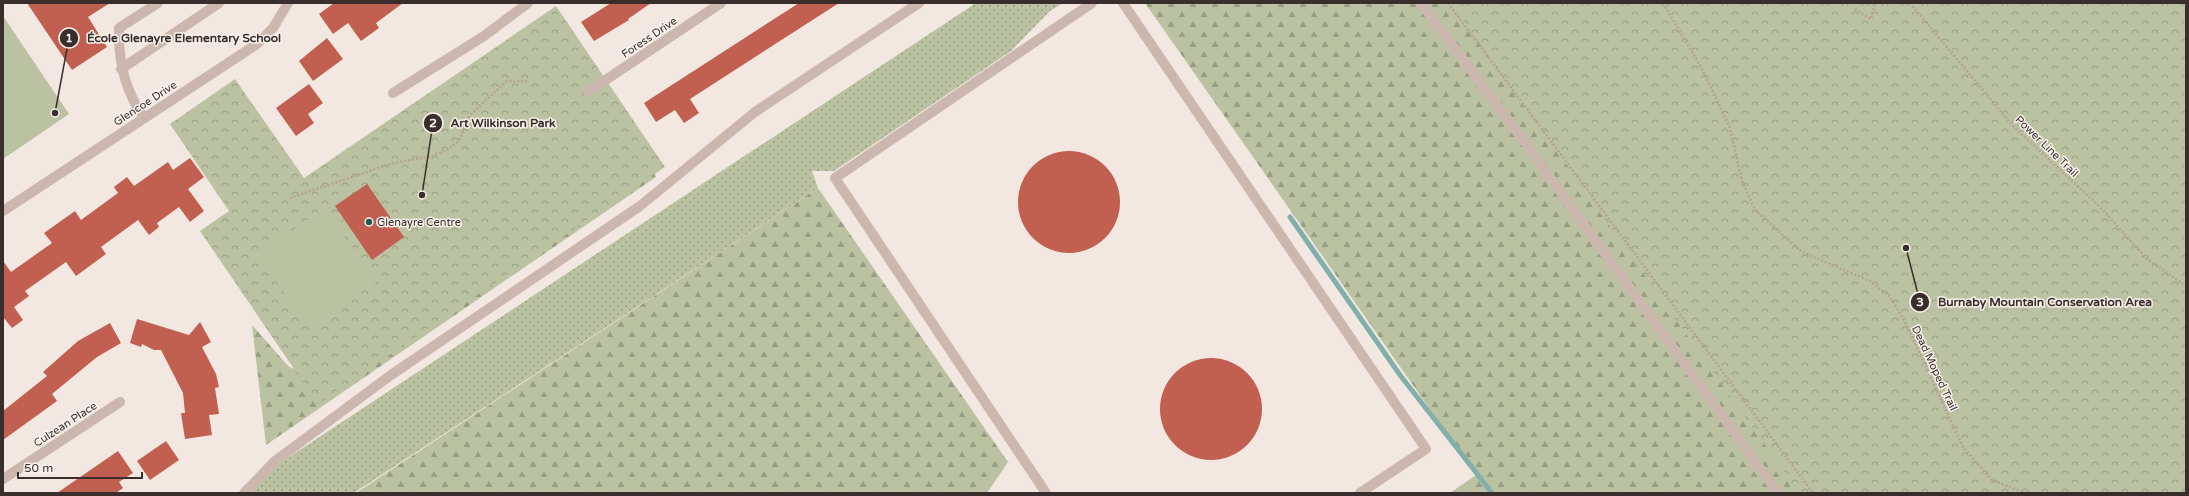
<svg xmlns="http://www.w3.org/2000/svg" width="2189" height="496" viewBox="0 0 2189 496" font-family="'Varela Round',sans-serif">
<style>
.grass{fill:url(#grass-dots)}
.forest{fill:url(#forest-firs)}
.park{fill:url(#park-crowns)}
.pitch{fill:#bac2a1}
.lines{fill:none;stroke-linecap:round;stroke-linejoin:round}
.stream{stroke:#81afac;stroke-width:5}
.building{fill:#c15f50}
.path{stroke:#b7a197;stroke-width:2.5;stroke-dasharray:2 2;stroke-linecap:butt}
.minor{stroke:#cbb7ad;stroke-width:10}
.poi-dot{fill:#225a57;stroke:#faf3ed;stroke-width:1.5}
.labels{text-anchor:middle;stroke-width:3;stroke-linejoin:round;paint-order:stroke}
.street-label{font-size:11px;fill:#392e2b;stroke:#faf3ed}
.poi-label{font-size:11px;fill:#392e2b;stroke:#faf3ed;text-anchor:start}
.leader{fill:none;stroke:#392e2b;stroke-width:1.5}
.callout-dot{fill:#392e2b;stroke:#faf3ed;stroke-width:1.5}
.mark-label{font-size:12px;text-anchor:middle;font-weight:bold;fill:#fff}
.callout-label{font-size:12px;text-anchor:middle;font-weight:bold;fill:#392e2b;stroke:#faf3ed;stroke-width:3;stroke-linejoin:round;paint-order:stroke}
</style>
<defs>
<pattern id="grass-dots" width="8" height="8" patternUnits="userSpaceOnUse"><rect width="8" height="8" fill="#bac2a1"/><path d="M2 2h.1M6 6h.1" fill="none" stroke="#989e83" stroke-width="1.8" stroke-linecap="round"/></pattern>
<pattern id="forest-firs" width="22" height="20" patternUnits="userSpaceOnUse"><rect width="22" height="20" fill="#bac2a1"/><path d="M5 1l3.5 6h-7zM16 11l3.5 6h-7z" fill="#989e83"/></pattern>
<pattern id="park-crowns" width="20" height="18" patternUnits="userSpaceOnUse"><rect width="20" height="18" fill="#bac2a1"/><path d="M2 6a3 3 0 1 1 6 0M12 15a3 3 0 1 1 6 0" fill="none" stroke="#989e83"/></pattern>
</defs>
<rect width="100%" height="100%" fill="#f3e8e1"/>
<!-- grass -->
<path class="grass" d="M 976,3 L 1063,3 L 1050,11 L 1011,51 L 834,171 L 812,171 L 818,188 L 354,493 L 253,493 L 253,489 L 280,463 Z"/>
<!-- forest -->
<g class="forest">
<path d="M 1145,3 L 1863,3 L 2186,493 L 1450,493 L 1476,475 Z"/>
<path d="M 648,164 L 656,177 L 266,445 L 252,325 L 289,367 L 315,377 Z"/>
<path d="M 818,188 L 1008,462 L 987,493 L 356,493 Z"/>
</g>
<!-- park -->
<g class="park">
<path d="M 1451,3 L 2186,3 L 2186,493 L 1799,493 Z"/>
<path d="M 556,6 L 665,167 L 318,404 L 200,231 L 229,211 L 170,124 L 235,79 L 304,178 Z"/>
</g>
<!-- pitch -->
<g class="pitch">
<path d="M 3,16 L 69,114 L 3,159 Z"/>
<path d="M 324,208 L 377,281 L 310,329 L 256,253 L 286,231 L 288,234 Z"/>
</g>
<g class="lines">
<!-- stream -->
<path class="stream" d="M 1290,217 L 1400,375 L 1492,493"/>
</g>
<!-- building -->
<g class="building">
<path d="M 27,3 L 110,3 L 88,17 L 107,47 L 72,70 Z"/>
<path d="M 334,3 L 403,3 L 376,23 L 379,28 L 361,41 L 348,23 L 333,34 L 319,14 Z"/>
<path d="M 611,3 L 651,3 L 628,19 L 629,20 L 594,41 L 581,22 Z"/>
<path d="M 799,3 L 839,3 L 690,99 L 699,113 L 684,123 L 675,110 L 656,122 L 644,103 Z"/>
<path d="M 327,38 L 343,59 L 313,81 L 299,61 Z"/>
<path d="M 309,84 L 323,103 L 308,114 L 314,123 L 296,136 L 276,108 Z"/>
<circle cx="1069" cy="202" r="51"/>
<path d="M 190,158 L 204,177 L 188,189 L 204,211 L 190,222 L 179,207 L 157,223 L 159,227 L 149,235 L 138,220 L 101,247 L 106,254 L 76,276 L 66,262 L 25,291 L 29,296 L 14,307 L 23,320 L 12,328 L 3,317 L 3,261 L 11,272 L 52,243 L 44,233 L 75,211 L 81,220 L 118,193 L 114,187 L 127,177 L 134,186 L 168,162 L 173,170 Z"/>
<path d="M 367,184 L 404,237 L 372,260 L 335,206 Z"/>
<path d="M 137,319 L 189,335 L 200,322 L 211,342 L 202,347 L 216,374 L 219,387 L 215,388 L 219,414 L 209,415 L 212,435 L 185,439 L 181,413 L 185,413 L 183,393 L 161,350 L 154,350 L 142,344 L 141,347 L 130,343 Z"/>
<path d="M 110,323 L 121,343 L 97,357 L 52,394 L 57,401 L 3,440 L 3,411 L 47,376 L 43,372 L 78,341 Z"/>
<circle cx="1211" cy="409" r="51"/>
<path d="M 166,441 L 179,460 L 150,480 L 137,461 Z"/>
<path d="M 118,451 L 133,473 L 119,482 L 123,488 L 116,493 L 57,493 Z"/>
</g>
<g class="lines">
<!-- path -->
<g class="path">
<path d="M 1448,3 L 1813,493"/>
<path d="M 1663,3 L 1702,69 L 1730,128 L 1742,181 L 1755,210 L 1802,252 L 1870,281 L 1890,297 L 1904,320 L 1963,447 L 1992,480 L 2025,493"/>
<path d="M 1910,3 L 2013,126 L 2101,208 L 2147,259 L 2186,286"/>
<path d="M 1855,9 L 1871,19 L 1875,3"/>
<path d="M 290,198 C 323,187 357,175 391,164 C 413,158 437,159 455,144 C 465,136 464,124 470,115 L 507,81 L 529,81"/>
</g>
<!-- minor -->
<g class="minor">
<path d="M 1123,3 L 1426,449 L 1360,493"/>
<path d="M 1421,3 L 1523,140 L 1778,493"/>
<path d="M 121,69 L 219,3"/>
<path d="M 589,91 L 721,3"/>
<path d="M 393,93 L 484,36 L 528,3"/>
<path d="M 144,118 C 125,91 118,60 119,28 L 158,3"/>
<path d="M 3,211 L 257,44 L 273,28 L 288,3"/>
<path d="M 3,479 L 120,402"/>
<path d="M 244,493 L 275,461 L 391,375 L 640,206 L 755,112 L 919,3"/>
<path d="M 1046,493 L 835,178 L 1092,3"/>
</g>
</g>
<!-- markers -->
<circle class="poi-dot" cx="369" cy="222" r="4"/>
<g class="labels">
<!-- street labels -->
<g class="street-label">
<text transform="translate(649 37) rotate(-34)" y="4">Foress Drive</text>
<text transform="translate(145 103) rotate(-33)" y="4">Glencoe Drive</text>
<text transform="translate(2047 146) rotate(44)" y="4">Power Line Trail</text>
<text transform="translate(1935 368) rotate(65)" y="4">Dead Moped Trail</text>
<text transform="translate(65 424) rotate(-33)" y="4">Culzean Place</text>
</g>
<!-- poi labels -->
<g class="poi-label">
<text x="377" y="226">Glenayre Centre</text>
</g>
</g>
<!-- callouts -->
<path class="leader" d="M55 113L69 38M422 195L433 123M1906 248L1920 302"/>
<g class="callout-dot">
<circle cx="55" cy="113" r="4"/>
<circle cx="422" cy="195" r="4"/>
<circle cx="1906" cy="248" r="4"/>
<circle cx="69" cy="38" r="10"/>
<circle cx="433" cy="123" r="10"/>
<circle cx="1920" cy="302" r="10"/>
</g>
<g class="mark-label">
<text x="69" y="42">1</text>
<text x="433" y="127">2</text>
<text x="1920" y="306">3</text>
</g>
<g class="callout-label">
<text x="184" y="42">École Glenayre Elementary School</text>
<text x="503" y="127">Art Wilkinson Park</text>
<text x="2045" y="306">Burnaby Mountain Conservation Area</text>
</g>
<!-- border -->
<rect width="2189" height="496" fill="none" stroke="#392e2b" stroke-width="8"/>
<!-- scale -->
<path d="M18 472v6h124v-6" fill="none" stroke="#392e2b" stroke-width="2"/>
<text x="24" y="472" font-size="12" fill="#392e2b" stroke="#faf3ed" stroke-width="3" paint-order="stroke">50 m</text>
</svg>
